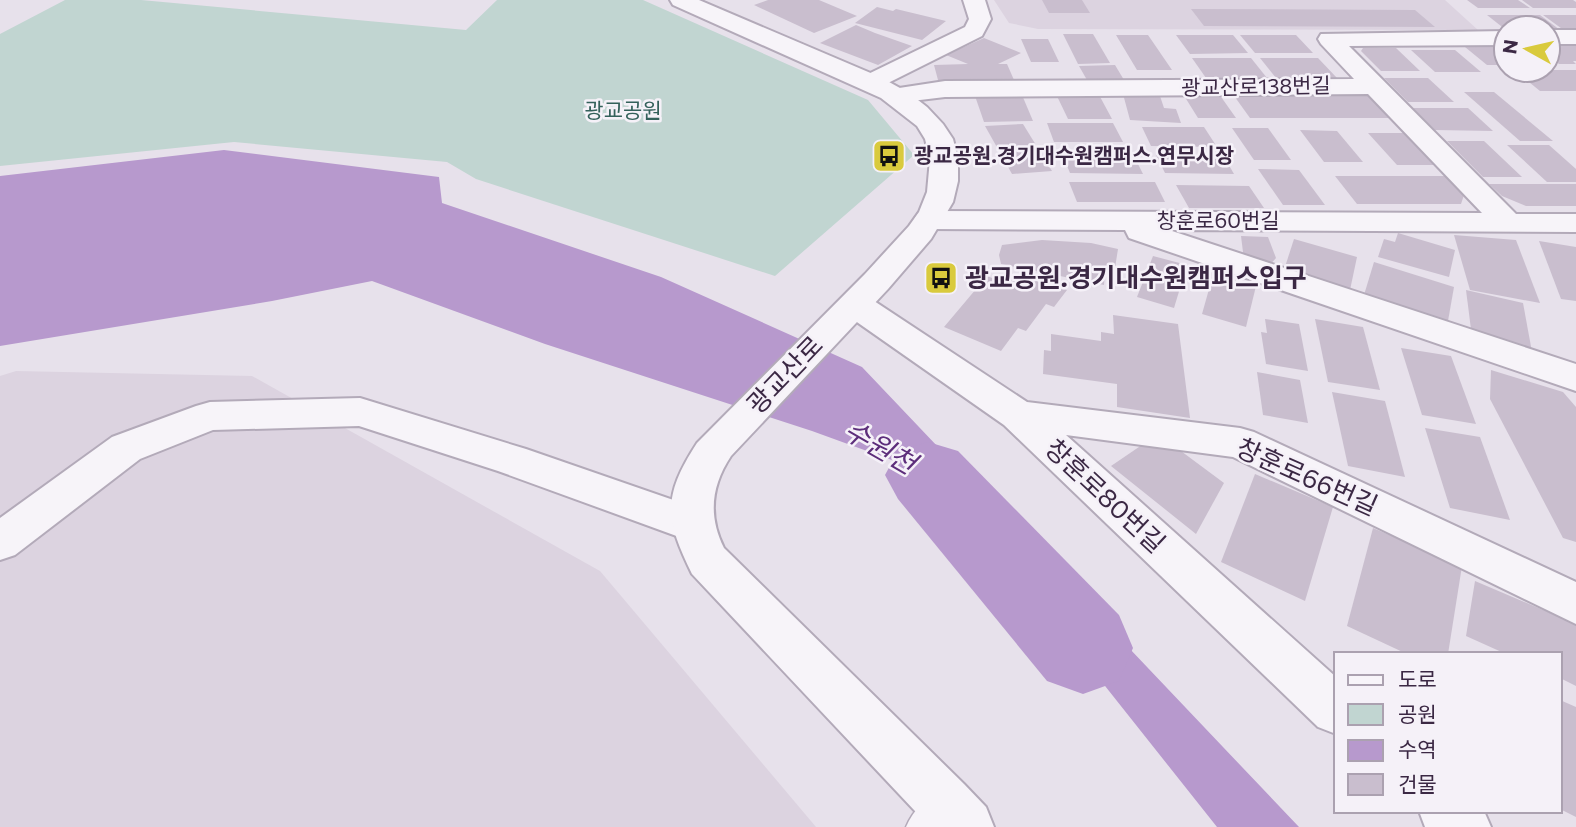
<svg xmlns="http://www.w3.org/2000/svg" width="1576" height="827" viewBox="0 0 1576 827" font-family="Commissioner,'Noto Sans KR',sans-serif">
<style>
.built{fill:#dcd3e0}
.green{fill:#c1d5d1}
.water{fill:#b799cd}
.lines{fill:none;stroke-linecap:round;stroke-linejoin:round}
.river{fill:#b799cd;fill-rule:evenodd}
.building{fill:#c9bece}
.service-casing{stroke:#b3aab9;stroke-width:3}
.minor-casing{stroke:#b3aab9;stroke-width:4}
.tertiary-casing{stroke:#b3aab9;stroke-width:4}
.service{fill:#f7f4f9;fill-rule:evenodd}
.minor{fill:#f7f4f9;fill-rule:evenodd}
.tertiary{fill:#f7f4f9;fill-rule:evenodd}
.labels{text-anchor:middle;stroke-width:5;stroke-linejoin:round;paint-order:stroke}
.far-street-label{font-size:21px;fill:#3b2844;stroke:#f5f1f8}
.far-park-label{font-size:21px;fill:#34615b;stroke:#f5f1f8}
.far-poi-label{font-size:21px;font-weight:bold;fill:#3b2844;stroke:#f5f1f8;text-anchor:start}
.poi-label{font-size:26px;font-weight:bold;fill:#3b2844;stroke:#f5f1f8;text-anchor:start}
.street-label{font-size:26px;fill:#3b2844;stroke:#f5f1f8}
.water-label{font-size:28px;font-style:italic;fill:#5d2e7b;stroke:#f5f1f8}
</style>
<rect width="100%" height="100%" fill="#e7e1eb"/>
<!-- built -->
<g class="built">
<path d="M 994,0 L 1445,0 L 1478,30 L 1038,29 L 1009,23 Z"/>
<path d="M 16,371 L 252,376 L 600,571 L 816,827 L 0,827 L 0,376 Z"/>
</g>
<!-- green -->
<path class="green" d="M 65,0 L 141,0 L 466,30 L 497,0 L 643,0 L 868,100 L 914,155 L 775,276 L 476,179 L 447,162 L 234,142 L 0,166 L 0,34 Z"/>
<!-- water -->
<path class="water" d="M 224,150 L 439,177 L 442,203 L 661,277 L 862,367 L 1299,827 L 1217,827 L 1005,560 L 900,463 L 812,431 L 545,344 L 372,281 L 272,301 L 0,346 L 0,176 Z"/>
<g class="lines">
<!-- river -->
<path class="river" d="M 928,442 L 958,451 L 1119,615 L 1133,648 L 1119,681 L 1083,694 L 1047,681 L 898,499 L 885,475 L 898,451 Z"/>
</g>
<!-- building -->
<g class="building">
<path d="M 768,0 L 819,0 L 857,16 L 814,33 L 754,5 Z"/>
<path d="M 1042,0 L 1082,0 L 1090,13 L 1049,13 Z"/>
<path d="M 1467,0 L 1518,0 L 1530,8 L 1478,8 Z"/>
<path d="M 1522,0 L 1573,0 L 1576,2 L 1576,8 L 1533,8 Z"/>
<path d="M 877,7 L 893,11 L 896,9 L 946,21 L 922,40 L 855,23 Z"/>
<path d="M 1191,9 L 1415,10 L 1435,27 L 1204,26 Z"/>
<path d="M 1487,15 L 1540,15 L 1560,30 L 1506,30 Z"/>
<path d="M 1543,15 L 1576,15 L 1576,31 L 1565,31 Z"/>
<path d="M 856,25 L 875,33 L 912,46 L 878,65 L 820,43 Z"/>
<path d="M 1063,34 L 1093,34 L 1110,63 L 1078,64 Z"/>
<path d="M 1116,35 L 1148,35 L 1172,70 L 1137,70 Z"/>
<path d="M 1176,35 L 1233,35 L 1248,53 L 1190,54 Z"/>
<path d="M 1240,35 L 1296,35 L 1313,53 L 1255,53 Z"/>
<path d="M 984,38 L 1021,53 L 998,64 L 1007,64 L 1014,80 L 938,80 L 934,65 L 968,64 L 946,55 Z"/>
<path d="M 1021,39 L 1048,39 L 1059,62 L 1031,62 Z"/>
<path d="M 1568,44 L 1576,44 L 1576,61 L 1573,61 L 1576,64 L 1559,64 L 1548,55 L 1548,46 L 1571,46 Z"/>
<path d="M 1465,47 L 1506,47 L 1506,65 L 1487,65 Z"/>
<path d="M 1363,48 L 1396,48 L 1420,71 L 1381,71 L 1361,51 Z"/>
<path d="M 1411,50 L 1455,50 L 1481,72 L 1435,72 Z"/>
<path d="M 1192,58 L 1251,58 L 1267,78 L 1206,78 Z"/>
<path d="M 1260,58 L 1318,58 L 1337,78 L 1276,78 Z"/>
<path d="M 1115,65 L 1124,80 L 1087,80 L 1079,66 Z"/>
<path d="M 1514,70 L 1576,70 L 1576,91 L 1540,91 Z"/>
<path d="M 1384,78 L 1428,78 L 1454,102 L 1408,102 Z"/>
<path d="M 1464,92 L 1494,92 L 1553,141 L 1520,141 Z"/>
<path d="M 1098,93 L 1112,119 L 1068,119 L 1056,94 Z"/>
<path d="M 1232,93 L 1367,93 L 1391,118 L 1250,118 Z"/>
<path d="M 1123,94 L 1160,96 L 1164,108 L 1176,109 L 1181,123 L 1130,120 Z"/>
<path d="M 1183,94 L 1219,94 L 1236,118 L 1198,118 Z"/>
<path d="M 1022,95 L 1033,121 L 984,122 L 975,96 Z"/>
<path d="M 1413,108 L 1468,108 L 1493,131 L 1435,130 Z"/>
<path d="M 1047,123 L 1113,123 L 1123,142 L 1054,142 Z"/>
<path d="M 1023,124 L 1052,171 L 1012,174 L 985,126 Z"/>
<path d="M 1142,127 L 1204,127 L 1217,147 L 1151,146 Z"/>
<path d="M 1232,128 L 1268,128 L 1291,160 L 1254,160 Z"/>
<path d="M 1300,130 L 1337,131 L 1363,162 L 1324,162 Z"/>
<path d="M 1368,133 L 1403,133 L 1434,165 L 1397,165 Z"/>
<path d="M 1447,141 L 1484,141 L 1522,177 L 1483,177 Z"/>
<path d="M 1507,145 L 1549,145 L 1576,169 L 1576,182 L 1547,182 Z"/>
<path d="M 1062,154 L 1133,154 L 1143,174 L 1070,173 Z"/>
<path d="M 1156,155 L 1223,155 L 1234,174 L 1165,173 Z"/>
<path d="M 1258,169 L 1299,170 L 1325,205 L 1283,205 Z"/>
<path d="M 1335,176 L 1446,176 L 1464,195 L 1461,204 L 1357,204 Z"/>
<path d="M 1069,182 L 1155,182 L 1165,202 L 1077,202 Z"/>
<path d="M 1489,184 L 1576,184 L 1576,206 L 1526,206 L 1502,196 Z"/>
<path d="M 1176,185 L 1249,186 L 1264,208 L 1189,208 Z"/>
<path d="M 1398,233 L 1455,250 L 1449,277 L 1378,257 L 1384,239 L 1395,242 Z"/>
<path d="M 1454,235 L 1516,240 L 1540,303 L 1470,290 Z"/>
<path d="M 1241,236 L 1268,237 L 1276,258 L 1267,268 L 1244,260 Z"/>
<path d="M 1294,239 L 1357,257 L 1350,290 L 1284,270 Z"/>
<path d="M 1042,240 L 1091,243 L 1118,249 L 1114,274 L 1105,273 L 1104,285 L 1001,264 L 999,255 L 1002,245 Z"/>
<path d="M 1539,241 L 1576,247 L 1576,301 L 1561,299 Z"/>
<path d="M 1153,256 L 1187,265 L 1174,308 L 1137,297 Z"/>
<path d="M 1374,262 L 1454,287 L 1448,321 L 1364,295 Z"/>
<path d="M 1012,274 L 1067,290 L 1054,307 L 1046,304 L 1026,331 L 1018,328 L 1001,351 L 944,327 L 987,276 L 1005,283 Z"/>
<path d="M 1213,275 L 1256,286 L 1246,327 L 1202,314 Z"/>
<path d="M 1466,290 L 1523,303 L 1532,352 L 1472,337 Z"/>
<path d="M 1113,315 L 1178,324 L 1190,418 L 1117,407 L 1117,384 L 1043,374 L 1044,350 L 1051,351 L 1051,334 L 1101,341 L 1101,332 L 1114,334 Z"/>
<path d="M 1265,319 L 1299,324 L 1308,371 L 1266,364 L 1261,332 L 1267,333 Z"/>
<path d="M 1315,319 L 1363,327 L 1380,390 L 1328,382 Z"/>
<path d="M 1401,348 L 1451,356 L 1476,424 L 1422,415 Z"/>
<path d="M 1491,370 L 1563,392 L 1576,407 L 1576,542 L 1563,538 L 1490,399 Z"/>
<path d="M 1257,372 L 1300,380 L 1308,423 L 1263,415 Z"/>
<path d="M 1332,392 L 1385,401 L 1405,477 L 1348,466 Z"/>
<path d="M 1425,428 L 1480,437 L 1510,520 L 1450,508 Z"/>
<path d="M 1158,434 L 1224,483 L 1196,534 L 1111,466 Z"/>
<path d="M 1255,474 L 1333,507 L 1305,601 L 1221,562 Z"/>
<path d="M 1373,528 L 1462,566 L 1448,654 L 1407,654 L 1347,626 Z"/>
<path d="M 1475,581 L 1576,624 L 1576,686 L 1560,678 L 1560,654 L 1506,654 L 1466,636 Z"/>
<path d="M 1560,700 L 1576,707 L 1576,817 L 1560,809 Z"/>
</g>
<g class="lines">
<defs>
<path id="service" d="M 945,788 L 956,792 L 960,803 L 956,814 L 942,827 L 906,827 C 913,810 928,795 945,788 Z"/>
<g id="minor">
<path d="M 963,0 L 985,0 L 991,19 L 982,36 L 880,87 L 871,89 L 862,87 L 859,82 L 862,77 L 965,27 L 969,19 Z"/>
<rect x="1548" y="30" width="28" height="14"/>
<path d="M 1506,31 L 1506,45 L 1349,46 L 1516,214 L 1576,214 L 1576,232 L 1169,230 L 1576,364 L 1576,391 L 1129,238 L 1125,230 L 929,229 L 918,226 L 914,220 L 918,214 L 929,211 L 1482,213 L 1368,94 L 945,97 L 895,103 L 886,100 L 882,95 L 886,90 L 945,81 L 1354,79 L 1321,44 L 1318,39 L 1321,34 Z"/>
<path d="M 856,294 L 868,297 L 1027,402 L 1240,428 L 1254,432 L 1576,582 L 1576,624 L 1233,457 L 1066,435 L 1336,677 L 1336,734 L 1318,727 L 1004,425 L 844,313 L 839,305 L 844,297 Z"/>
<path d="M 360,398 L 526,449 L 708,512 L 715,524 L 708,536 L 693,542 L 498,471 L 359,426 L 213,430 L 140,459 L 15,555 L 0,560 L 0,518 L 112,437 L 196,406 L 210,402 Z"/>
<path d="M 1419,811 L 1484,811 L 1491,827 L 1425,827 Z"/>
</g>
<path id="tertiary" d="M 670,0 L 699,0 L 880,77 L 909,93 L 927,107 L 943,124 L 953,139 L 958,159 L 958,181 L 953,202 L 931,239 L 888,289 L 731,456 C 711,486 708,516 724,548 L 964,784 L 986,807 L 994,827 L 930,827 L 692,574 C 665,519 662,497 697,443 L 865,274 L 909,226 L 919,212 L 927,192 L 930,159 L 925,139 L 917,126 L 881,98 L 673,5 Z"/>
</defs>
<!-- service casing -->
<use href="#service" class="service-casing"/>
<!-- minor casing -->
<use href="#minor" class="minor-casing"/>
<!-- tertiary casing -->
<use href="#tertiary" class="tertiary-casing"/>
<!-- service -->
<use href="#service" class="service"/>
<!-- minor -->
<use href="#minor" class="minor"/>
<!-- tertiary -->
<use href="#tertiary" class="tertiary"/>
</g>
<!-- icons -->
<defs>
<symbol id="bus-square" viewBox="-11 -11 22 22"><rect x="-9" y="-9" width="18" height="18" rx="4" fill="#d9ca3d" stroke="#f5f1f8"/><path d="M-5-6H5V4H4V6H2V4H-2V6H-4V4H-5ZM-3.5-4V0h7V-4ZM-3.5 1.2v1.5H-2V1.2ZM2 1.2v1.5H3.5V1.2Z" fill="#111"/></symbol>
</defs>
<g fill-rule="evenodd">
<use href="#bus-square" x="870" y="137" width="38" height="38"/>
<use href="#bus-square" x="922" y="259" width="38" height="38"/>
</g>
<g class="labels">
<!-- far-street labels -->
<g class="far-street-label">
<text transform="translate(1256 87) rotate(-1)" y="7">광교산로138번길</text>
<text x="1218" y="228">창훈로60번길</text>
</g>
<!-- far-park labels -->
<g class="far-park-label">
<text x="623" y="118">광교공원</text>
</g>
<!-- far-poi labels -->
<g class="far-poi-label">
<text x="914" y="163">광교공원.경기대수원캠퍼스.연무시장</text>
</g>
<!-- poi labels -->
<g class="poi-label">
<text x="965" y="287">광교공원.경기대수원캠퍼스입구</text>
</g>
<!-- street labels -->
<g class="street-label">
<text transform="translate(785 375) rotate(-46)" y="9">광교산로</text>
<text transform="translate(1307 477) rotate(24)" y="9">창훈로66번길</text>
<text transform="translate(1105 496) rotate(43)" y="9">창훈로80번길</text>
</g>
<!-- water labels -->
<g class="water-label">
<text transform="translate(880 447) rotate(30)" y="10">수원천</text>
</g>
</g>
<!-- legend -->
<rect x="1334" y="652" width="228" height="161" fill="#f5f1f8" stroke="#aba1b0" stroke-width="2"/>
<rect x="1348" y="675" width="35" height="10" fill="#f7f4f9" stroke="#aba1b0" stroke-width="2"/>
<text x="1398" y="687" font-size="21" fill="#3b2844">도로</text>
<rect x="1348" y="704" width="35" height="21" fill="#c1d5d1" stroke="#aba1b0" stroke-width="2"/>
<text x="1398" y="722" font-size="21" fill="#3b2844">공원</text>
<rect x="1348" y="740" width="35" height="21" fill="#b799cd" stroke="#aba1b0" stroke-width="2"/>
<text x="1398" y="757" font-size="21" fill="#3b2844">수역</text>
<rect x="1348" y="774" width="35" height="21" fill="#c9bece" stroke="#aba1b0" stroke-width="2"/>
<text x="1398" y="792" font-size="21" fill="#3b2844">건물</text>
<!-- north arrow -->
<g transform="translate(1527 49) rotate(278)"><circle r="33" fill="#f5f1f8" stroke="#aba1b0" stroke-width="2"/>
<path d="M0-5L12 26L0 18L-12 26Z" fill="#d9ca3d"/>
<text y="-10" font-size="19" font-weight="bold" text-anchor="middle" fill="#3b2844">N</text>
</g>
</svg>
